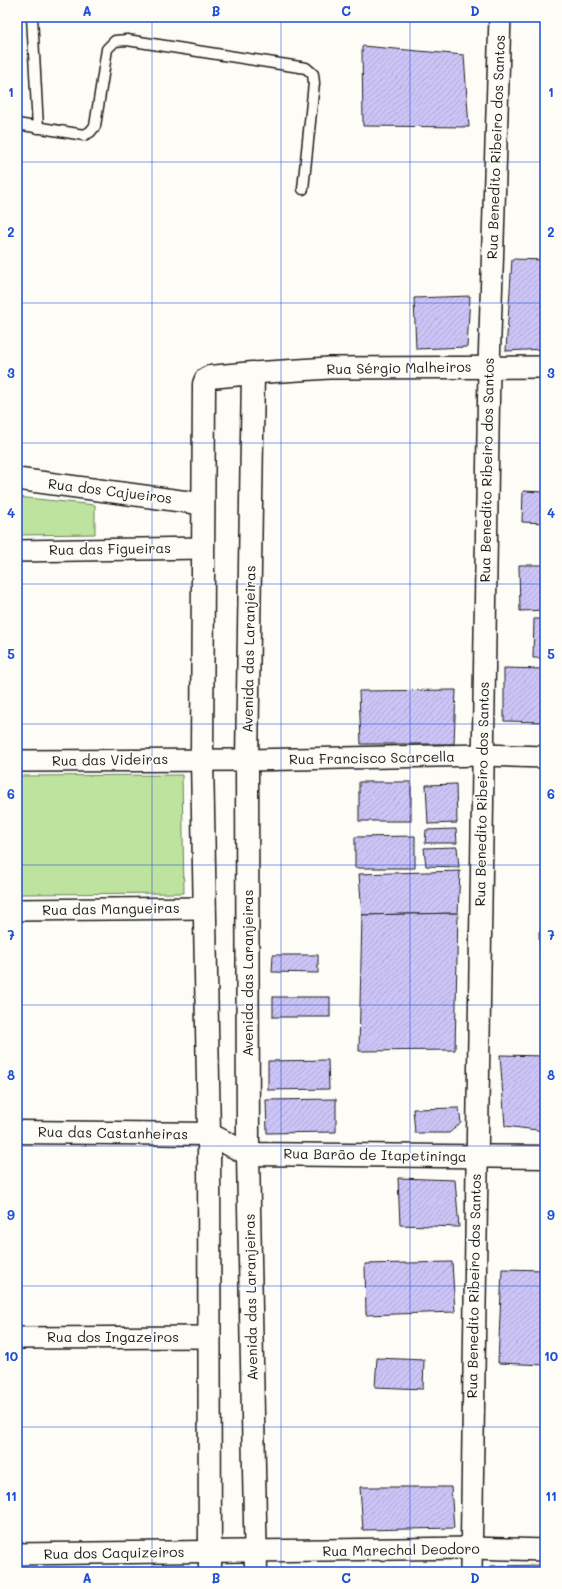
<svg xmlns="http://www.w3.org/2000/svg" width="562" height="1589" viewBox="0 0 562 1589" font-family="Mali,sans-serif">
<style>
.green{fill:#bde39e;stroke:#6c805d}
.building{fill:url(#building-hatch);stroke:#1c1c1c}
.lines{fill:none;stroke-linecap:round;stroke-linejoin:round}
.service-casing{stroke:#1c1c1c;stroke-width:13}
.minor-casing{stroke:#1c1c1c;stroke-width:24}
.tertiary-casing{stroke:#1c1c1c;stroke-width:25}
.service{stroke:#fdfcf7;stroke-width:10}
.minor{stroke:#fdfcf7;stroke-width:21}
.tertiary{stroke:#fdfcf7;stroke-width:22}
.grid{fill:none;stroke:#1d4ed8;stroke-width:1;stroke-opacity:0.55}
.labels{text-anchor:middle;stroke-width:3;stroke-linejoin:round;paint-order:stroke}
.street-label{font-size:14px;fill:#1c1c1c;stroke:#fdfcf7}
.neatline{fill:none;stroke:#1d4ed8;stroke-width:1.5}
.grid-label{font-size:13px;text-anchor:middle;font-weight:bold;fill:#1d4ed8}
</style>
<defs>
<pattern id="building-hatch" width="6" height="6" patternUnits="userSpaceOnUse"><rect width="6" height="6" fill="#ccc4f6"/><path d="M-1 1l2-2M0 6l6-6M5 7l2-2" fill="none" stroke="#afa8d2"/></pattern>
</defs>
<rect width="100%" height="100%" fill="#fdfcf7"/>
<filter id="ink" filterUnits="userSpaceOnUse"><feTurbulence type="fractalNoise" baseFrequency=".025" numOctaves="2"/><feDisplacementMap in="SourceGraphic" scale="8" xChannelSelector="R" yChannelSelector="G"/><feConvolveMatrix kernelMatrix="1 2 1 2 8 2 1 2 1" color-interpolation-filters="sRGB"/></filter>
<g filter="url(#ink)">
<!-- green -->
<g class="green">
<path d="M 17,497 L 95,505 L 95,534 L 17,535 Z"/>
<path d="M 182,775 L 184,893 L 17,894 L 17,776 Z"/>
</g>
<!-- building -->
<g class="building">
<path d="M 362,46 L 464,55 L 469,127 L 363,126 Z"/>
<path d="M 512,259 L 545,260 L 545,349 L 506,351 Z"/>
<path d="M 470,296 L 467,347 L 416,349 L 414,298 Z"/>
<path d="M 523,491 L 545,492 L 545,523 L 522,522 Z"/>
<path d="M 519,565 L 545,565 L 545,610 L 520,611 Z"/>
<path d="M 534,619 L 545,619 L 545,658 L 533,658 Z"/>
<path d="M 504,668 L 545,669 L 545,722 L 504,721 Z"/>
<path d="M 456,690 L 454,744 L 361,744 L 359,691 Z"/>
<rect x="359" y="782" width="52" height="39"/>
<path d="M 456,784 L 457,823 L 428,824 L 426,785 Z"/>
<path d="M 456,829 L 457,843 L 425,843 L 426,830 Z"/>
<path d="M 415,836 L 415,868 L 355,868 L 355,837 Z"/>
<path d="M 457,847 L 459,867 L 426,866 L 424,848 Z"/>
<path d="M 460,871 L 458,913 L 362,915 L 359,874 Z"/>
<path d="M 458,913 L 455,1050 L 359,1051 L 362,915 Z"/>
<path d="M 539,932 L 545,932 L 545,962 L 540,962 Z"/>
<path d="M 273,955 L 318,955 L 318,973 L 272,972 Z"/>
<rect x="273" y="997" width="57" height="20"/>
<path d="M 500,1055 L 545,1056 L 545,1131 L 505,1126 Z"/>
<path d="M 328,1060 L 329,1089 L 268,1090 L 268,1061 Z"/>
<path d="M 336,1099 L 336,1132 L 267,1133 L 266,1100 Z"/>
<path d="M 459,1108 L 461,1123 L 449,1133 L 415,1133 L 413,1109 Z"/>
<path d="M 398,1178 L 455,1180 L 459,1227 L 400,1225 Z"/>
<path d="M 452,1262 L 455,1312 L 366,1315 L 365,1264 Z"/>
<path d="M 502,1269 L 545,1270 L 545,1365 L 498,1363 Z"/>
<path d="M 377,1358 L 424,1360 L 423,1389 L 375,1387 Z"/>
<path d="M 360,1487 L 451,1487 L 454,1528 L 363,1530 Z"/>
<path d="M 545,1565 L 545,1572 L 490,1572 L 490,1566 Z"/>
<path d="M 277,1571 L 307,1572 L 267,1572 Z"/>
</g>
<g class="lines">
<defs>
<g id="service">
<path d="M 32,17 L 38,128"/>
<path d="M 17,124 L 84,135 L 90,132 L 95,126 L 107,49 L 115,41 L 127,40 L 306,68 L 313,74 L 314,83 L 303,189"/>
</g>
<g id="minor">
<path d="M 253,373 L 329,368 L 545,367"/>
<path d="M 17,479 L 203,504"/>
<path d="M 17,551 L 203,548"/>
<path d="M 17,761 L 247,760 L 483,755 L 545,757"/>
<path d="M 17,910 L 205,908"/>
<path d="M 17,1338 L 210,1337"/>
<path d="M 17,1554 L 471,1548 L 545,1550"/>
<path d="M 471,1572 L 489,367 L 500,17"/>
</g>
<g id="tertiary">
<path d="M 17,1132 L 209,1134 L 248,1154 L 545,1157"/>
<path d="M 210,1572 L 209,1134 L 202,759 L 204,384 L 206,379 L 210,377 L 253,373 L 247,760 L 248,1154 L 256,1572"/>
</g>
</defs>
<!-- service casing -->
<use href="#service" class="service-casing"/>
<!-- minor casing -->
<use href="#minor" class="minor-casing"/>
<!-- tertiary casing -->
<use href="#tertiary" class="tertiary-casing"/>
<!-- service -->
<use href="#service" class="service"/>
<!-- minor -->
<use href="#minor" class="minor"/>
<!-- tertiary -->
<use href="#tertiary" class="tertiary"/>
</g>
</g>
<!-- grid -->
<path class="grid" d="M 152,17 L 152,1572M 281,17 L 281,1572M 410,17 L 410,1572M 17,162 L 545,162M 17,303 L 545,303M 17,443 L 545,443M 17,584 L 545,584M 17,724 L 545,724M 17,865 L 545,865M 17,1005 L 545,1005M 17,1146 L 545,1146M 17,1286 L 545,1286M 17,1427 L 545,1427"/>
<g class="labels">
<!-- street labels -->
<g class="street-label">
<text transform="translate(496 147) rotate(-88)" y="5">Rua Benedito Ribeiro dos Santos</text>
<text transform="translate(399 368) rotate(-1)" y="5">Rua Sérgio Malheiros</text>
<text transform="translate(487 470) rotate(-89)" y="5">Rua Benedito Ribeiro dos Santos</text>
<text transform="translate(110 491) rotate(7)" y="5">Rua dos Cajueiros</text>
<text transform="translate(110 549) rotate(-1)" y="5">Rua das Figueiras</text>
<text transform="translate(249 649) rotate(-89)" y="5">Avenida das Laranjeiras</text>
<text transform="translate(372 758) rotate(-1)" y="5">Rua Francisco Scarcella</text>
<text transform="translate(110 760) rotate(-1)" y="5">Rua das Videiras</text>
<text transform="translate(482 794) rotate(-89)" y="5">Rua Benedito Ribeiro dos Santos</text>
<text transform="translate(111 909) rotate(-1)" y="5">Rua das Mangueiras</text>
<text transform="translate(248 973) rotate(-90)" y="5">Avenida das Laranjeiras</text>
<text transform="translate(113 1133) rotate(1)" y="5">Rua das Castanheiras</text>
<text transform="translate(375 1155) rotate(1)" y="5">Rua Barão de Itapetininga</text>
<text transform="translate(474 1286) rotate(-89)" y="5">Rua Benedito Ribeiro dos Santos</text>
<text transform="translate(251 1297) rotate(-91)" y="5">Avenida das Laranjeiras</text>
<text x="113" y="1342">Rua dos Ingazeiros</text>
<text transform="translate(401 1550) rotate(-1)" y="5">Rua Marechal Deodoro</text>
<text transform="translate(114 1553) rotate(-1)" y="5">Rua dos Caquizeiros</text>
</g>
</g>
<!-- margin -->
<rect width="562" height="1589" fill="none" stroke="#fdfcf7" stroke-width="44"/>
<rect x="22" y="22" width="518" height="1545" class="neatline"/>
<g class="grid-label">
<text x="87" y="16">A</text>
<text x="216" y="16">B</text>
<text x="346" y="16">C</text>
<text x="475" y="16">D</text>
<text x="11" y="97">1</text>
<text x="551" y="97">1</text>
<text x="11" y="237">2</text>
<text x="551" y="237">2</text>
<text x="11" y="378">3</text>
<text x="551" y="378">3</text>
<text x="11" y="518">4</text>
<text x="551" y="518">4</text>
<text x="11" y="659">5</text>
<text x="551" y="659">5</text>
<text x="11" y="799">6</text>
<text x="551" y="799">6</text>
<text x="11" y="940">7</text>
<text x="551" y="940">7</text>
<text x="11" y="1080">8</text>
<text x="551" y="1080">8</text>
<text x="11" y="1220">9</text>
<text x="551" y="1220">9</text>
<text x="11" y="1361">10</text>
<text x="551" y="1361">10</text>
<text x="11" y="1501">11</text>
<text x="551" y="1501">11</text>
<text x="87" y="1583">A</text>
<text x="216" y="1583">B</text>
<text x="346" y="1583">C</text>
<text x="475" y="1583">D</text>
</g>
</svg>
